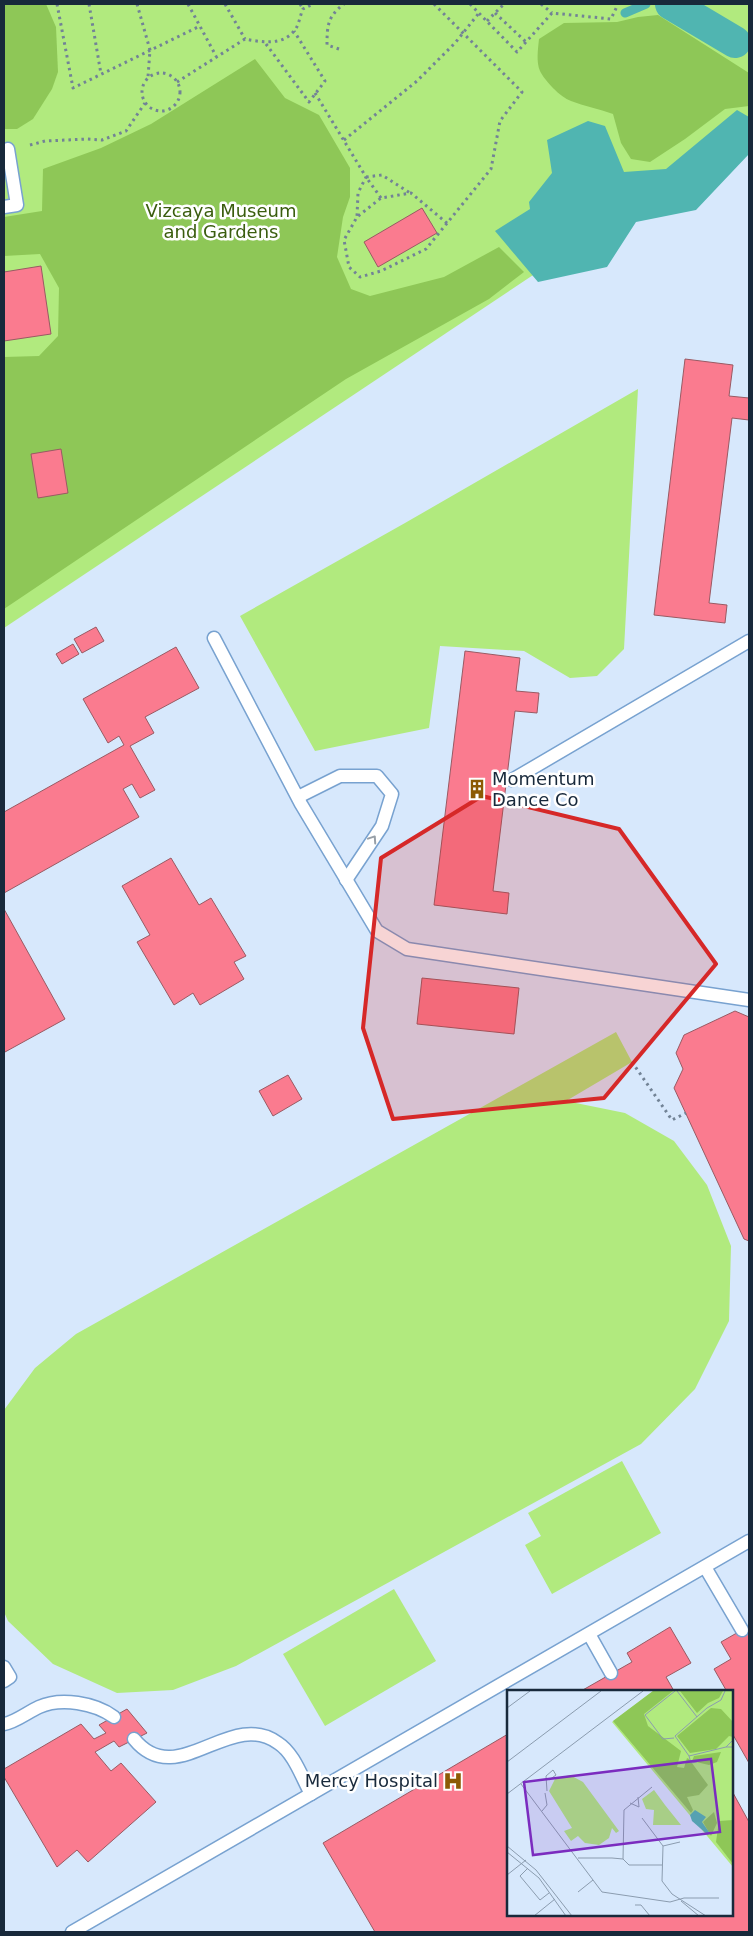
<svg xmlns="http://www.w3.org/2000/svg" width="753" height="1936" viewBox="0 0 753 1936" font-family="'DejaVu Sans',sans-serif">
<style>
.green{fill:#b1ea7e}
.forest{fill:#8ec757}
.water{fill:#50b5b1}
.lines{fill:none;stroke-linecap:round;stroke-linejoin:round}
.stream{stroke:#50b5b1;stroke-width:9}
.canal{stroke:#50b5b1;stroke-width:32}
.building{fill:#fa7b8f;stroke:#995a63}
.lane-casing{stroke:#78a2d0;stroke-width:15}
.path{stroke:#728396;stroke-width:3;stroke-dasharray:2.5 4;stroke-linecap:butt}
.lane{stroke:#fff;stroke-width:12}
.oneway{stroke:#979fa7}
.marked{fill:#d62828;fill-opacity:0.2;stroke:#d62828;stroke-width:4;stroke-linejoin:round}
.labels{text-anchor:middle;stroke-width:5;stroke-linejoin:round;paint-order:stroke}
.park-label{font-size:18px;fill:#3a5d0e;stroke:#fff}
.poi-label{font-size:18px;fill:#18293b;stroke:#fff;text-anchor:start}
.inset-road{fill:none;stroke:#8b9caf;stroke-width:1}
.view{fill:#7b2cbf;fill-opacity:0.15;stroke:#7b2cbf;stroke-width:2.5}
.inset-edge{fill:none;stroke:#18293b;stroke-width:2.5}
</style>
<rect width="100%" height="100%" fill="#d7e8fc"/>
<!-- green -->
<g class="green">
<path d="M 4,4 L 749,4 L 749,131 L 4,628 Z"/>
<path d="M 638,389 L 624,649 L 597,676 L 570,678 L 524,651 L 440,646 L 429,728 L 315,751 L 240,616 L 405,523 Z"/>
<path d="M 616,1032 L 632,1062 L 566,1101 L 625,1113 L 674,1141 L 707,1185 L 731,1246 L 729,1321 L 695,1389 L 641,1444 L 236,1666 L 173,1690 L 117,1693 L 53,1664 L 8,1621 L 4,1612 L 4,1410 L 35,1368 L 76,1334 Z"/>
<path d="M 622,1461 L 661,1533 L 552,1594 L 525,1545 L 541,1536 L 528,1513 Z"/>
<path d="M 394,1589 L 436,1661 L 325,1726 L 283,1654 Z"/>
</g>
<!-- forest -->
<g class="forest">
<path d="M 4,4 L 46,4 L 56,27 L 58,72 L 52,89 L 33,119 L 17,129 L 4,129 Z"/>
<path d="M 658,15 L 749,73 L 749,106 L 725,109 L 685,139 L 650,162 L 631,159 L 621,143 L 613,114 C 599,109 584,106 571,101 C 560,97 545,81 540,71 C 536,62 538,49 539,39 L 564,23 L 617,22 L 638,17 Z"/>
<path d="M 255,59 L 285,98 L 319,115 L 350,168 L 350,197 L 343,217 L 337,257 L 351,289 L 370,296 L 444,277 L 499,247 L 524,272 L 489,299 L 346,379 L 4,609 L 4,357 L 39,356 L 58,336 L 59,288 L 40,254 L 4,256 L 4,217 L 42,211 L 43,169 L 101,148 L 151,124 Z"/>
</g>
<!-- water -->
<path class="water" d="M 737,110 L 749,117 L 749,154 L 696,210 L 636,222 L 607,267 L 538,282 L 495,231 L 530,209 L 529,202 L 552,173 L 547,140 L 588,121 L 605,126 L 624,172 L 666,169 Z"/>
<g class="lines">
<!-- stream -->
<path class="stream" d="M 625,13 L 646,4"/>
<!-- canal -->
<path class="canal" d="M 671,4 L 735,42"/>
</g>
<!-- building -->
<g class="building">
<path d="M 422,208 L 437,233 L 378,267 L 364,242 Z"/>
<path d="M 41,266 L 51,334 L 4,341 L 4,272 Z"/>
<path d="M 685,359 L 733,365 L 729,396 L 749,398 L 749,420 L 732,418 L 709,603 L 727,605 L 725,623 L 654,615 Z"/>
<path d="M 61,449 L 68,493 L 38,498 L 31,454 Z"/>
<path d="M 96,627 L 104,641 L 82,653 L 74,639 Z"/>
<path d="M 73,644 L 79,654 L 62,664 L 56,654 Z"/>
<path d="M 176,647 L 199,688 L 145,717 L 154,733 L 130,746 L 155,790 L 140,798 L 132,784 L 123,789 L 139,817 L 4,893 L 4,812 L 124,745 L 119,736 L 108,743 L 83,699 Z"/>
<path d="M 465,651 L 520,658 L 516,691 L 539,693 L 537,713 L 515,711 L 493,891 L 509,893 L 507,914 L 434,905 Z"/>
<path d="M 171,858 L 199,905 L 211,898 L 246,956 L 234,962 L 244,979 L 200,1005 L 193,993 L 174,1005 L 137,942 L 150,935 L 122,886 Z"/>
<path d="M 4,909 L 65,1019 L 5,1052 L 4,1050 Z"/>
<path d="M 422,978 L 519,988 L 514,1034 L 417,1024 Z"/>
<path d="M 735,1011 L 749,1017 L 749,1241 L 744,1239 L 674,1088 L 683,1069 L 676,1053 L 684,1035 Z"/>
<path d="M 288,1075 L 302,1099 L 273,1116 L 259,1091 Z"/>
<path d="M 749,1626 L 749,1763 L 732,1733 L 732,1691 L 724,1691 L 726,1690 L 714,1669 L 731,1659 L 721,1642 Z"/>
<path d="M 670,1627 L 691,1663 L 666,1677 L 674,1691 L 581,1691 L 632,1662 L 627,1653 Z"/>
<path d="M 127,1709 L 147,1733 L 119,1747 L 114,1741 L 95,1752 L 111,1771 L 121,1763 L 156,1802 L 88,1862 L 77,1850 L 57,1867 L 4,1777 L 4,1769 L 81,1724 L 94,1739 L 106,1733 L 99,1725 Z"/>
<path d="M 508,1734 L 508,1915 L 732,1915 L 732,1791 L 749,1822 L 749,1932 L 375,1932 L 323,1843 Z"/>
</g>
<g class="lines">
<defs>
<g id="lane">
<path d="M 4,207 L 17,205 L 8,149"/>
<path d="M 214,638 L 301,804 L 377,931 L 407,949 L 749,1000"/>
<path d="M 512,780 L 749,641"/>
<path d="M 298,797 L 340,776 L 377,776 L 392,794 L 382,826 L 346,880"/>
<path d="M 705,1567 L 742,1630"/>
<path d="M 589,1634 L 611,1673"/>
<path d="M 4,1667 L 10,1677 L 4,1681"/>
<path d="M 4,1724 C 14,1723 28,1712 39,1707 C 61,1697 95,1703 114,1717"/>
<path d="M 134,1739 C 177,1792 230,1708 278,1743 C 294,1753 302,1778 311,1794"/>
<path d="M 72,1932 L 749,1541"/>
</g>
</defs>
<!-- lane casing -->
<use href="#lane" class="lane-casing"/>
<!-- path -->
<g class="path">
<path d="M 57,4 L 73,88 L 200,26"/>
<path d="M 89,4 L 101,74"/>
<path d="M 137,4 L 150,50 L 148,77"/>
<path d="M 188,4 L 216,56"/>
<path d="M 225,4 L 245,39"/>
<path d="M 300,4 L 303,9"/>
<path d="M 434,4 L 522,92 L 500,121 L 491,169 L 426,249 L 381,271 L 360,277 L 349,267 L 344,240 L 357,217 L 381,198 L 411,193 L 448,224"/>
<path d="M 470,4 L 517,52 L 552,13 L 611,19 L 618,4"/>
<path d="M 541,4 L 552,13"/>
<path d="M 495,13 L 526,42"/>
<path d="M 487,21 L 504,4"/>
<path d="M 266,44 L 309,102 L 325,81 L 294,31"/>
<path d="M 339,49 L 327,45 C 327,25 328,16 344,4"/>
<circle cx="161" cy="92" r="19"/>
<path d="M 177,82 L 245,39 C 261,42 282,46 294,31 C 299,26 300,15 303,9 L 313,4"/>
<path d="M 315,93 L 366,177 L 358,193 L 357,216"/>
<path d="M 344,140 L 417,81 L 455,43 L 479,13"/>
<path d="M 30,145 L 45,141 L 87,139 L 102,140 L 126,131 L 145,103"/>
<path d="M 381,198 L 366,177 L 382,175 L 410,193"/>
<path d="M 632,1062 L 672,1120 L 686,1113"/>
</g>
<!-- lane -->
<use href="#lane" class="lane"/>
</g>
<!-- one-way arrows -->
<defs><path id="oneway-chevron" d="M-2-3.5L2.5 0L-2 3.5" fill="none" stroke-width="1.6" stroke-linecap="round" stroke-linejoin="round" transform="scale(1.25)"/></defs>
<use class="oneway" href="#oneway-chevron" transform="translate(373 839) rotate(-56)"/>
<!-- marked area -->
<path class="marked" d="M 482,796 L 619,829 L 716,964 L 604,1098 L 393,1119 L 363,1028 L 381,858 Z"/>
<!-- icons -->
<defs>
<symbol id="building-bare" viewBox="-9 -9 18 18"><path d="M-4-6H4V6H1V3H-1V6H-4ZM-2.5-4.3h1.7v1.8h-1.7ZM.8-4.3h1.7v1.8H.8ZM-2.5-1h1.7V.8h-1.7ZM.8-1h1.7V.8H.8Z" fill="#8c5a04" stroke="#fff" stroke-width="2.5" paint-order="stroke"/></symbol>
<symbol id="hospital-bare" viewBox="-9 -9 18 18"><path d="M-5-5h3v3.5h4V-5h3V5h-3V1.5h-4V5h-3Z" fill="#8c5a04" stroke="#fff" stroke-width="2.5" paint-order="stroke"/></symbol>
</defs>
<g fill-rule="evenodd">
<use href="#building-bare" x="463" y="775" width="28" height="28"/>
<use href="#hospital-bare" x="439" y="1767" width="28" height="28"/>
</g>
<g class="labels">
<!-- park labels -->
<g class="park-label">
<text x="221" y="217">Vizcaya Museum<tspan x="221" dy="21">and Gardens</tspan></text>
</g>
<!-- poi labels -->
<g class="poi-label">
<text x="492" y="785">Momentum<tspan x="492" dy="21">Dance Co</tspan></text>
<text x="438" y="1787" text-anchor="end">Mercy Hospital</text>
</g>
</g>
<!-- overview -->
<g transform="translate(507 1690)">
<rect width="226" height="226" fill="#d7e8fc"/>
<path d="M 146,1 L 226,1 L 226,177 L 105,32 ZM 63,85 L 76,92 L 112,141 L 109,143 L 105,138 L 102,148 L 92,155 L 78,153 L 71,146 L 64,151 L 57,141 L 65,138 L 42,101 L 48,89 ZM 147,100 L 158,115 L 174,135 L 146,135 L 147,120 L 139,119 L 135,109 Z" fill="#b1ea7e"/>
<path d="M 146,1 L 166,1 L 137,24 L 141,36 L 174,61 L 170,77 L 177,78 L 180,68 L 182,69 L 201,95 L 192,105 L 180,107 L 186,120 L 184,123 L 106,31 ZM 173,1 L 216,1 L 212,8 L 201,13 L 190,23 ZM 204,18 L 214,19 L 226,32 L 226,47 L 222,46 L 209,59 L 183,63 L 170,46 ZM 214,62 L 210,72 L 202,75 L 185,71 L 187,66 ZM 207,122 L 210,133 L 204,146 L 196,132 ZM 226,130 L 226,174 L 209,152 L 212,131 Z" fill="#8ec757"/>
<path d="M 188,120 L 199,127 L 195,132 L 202,142 L 201,145 L 185,131 L 183,125 Z" fill="#50b5b1"/>
<path class="inset-road" d="M 170,1 L 190,27M 0,18 L 23,1M 167,48 L 156,49 L 138,25 L 168,1M 227,49 L 219,57 L 227,57M 182,66 L 168,46 L 200,18 L 214,10 L 218,1M 0,72 L 94,1M 190,72 L 184,73 L 182,66 L 219,57M 14,94 L 95,202 L 163,212 L 177,208 L 212,208M 40,101 L 39,86 L 46,80 L 49,85 L 42,90 L 41,88M 0,104 L 136,1M 123,113 L 132,117 L 131,107M 35,121 L 40,115 L 38,103M 135,128 L 156,156M 173,152 L 156,156 L 155,191 L 165,204 L 199,226M 0,156 L 29,180 L 65,226M 0,162 L 32,188 L 59,226M 71,168 L 105,168 L 116,169 L 122,175 L 155,175M 116,169 L 117,120 L 145,97M 21,178 L 13,186 L 33,210 L 42,203M 0,185 L 19,170M 71,202 L 86,190M 174,211 L 192,226M 128,215 L 134,215 L 143,226M 27,226 L 48,209"/>
<path class="view" d="M 204,69 L 213,142 L 26,165 L 17,92 Z"/>
<rect width="226" height="226" class="inset-edge"/>
</g>
<!-- border -->
<rect width="753" height="1936" fill="none" stroke="#18293b" stroke-width="10"/>
</svg>
